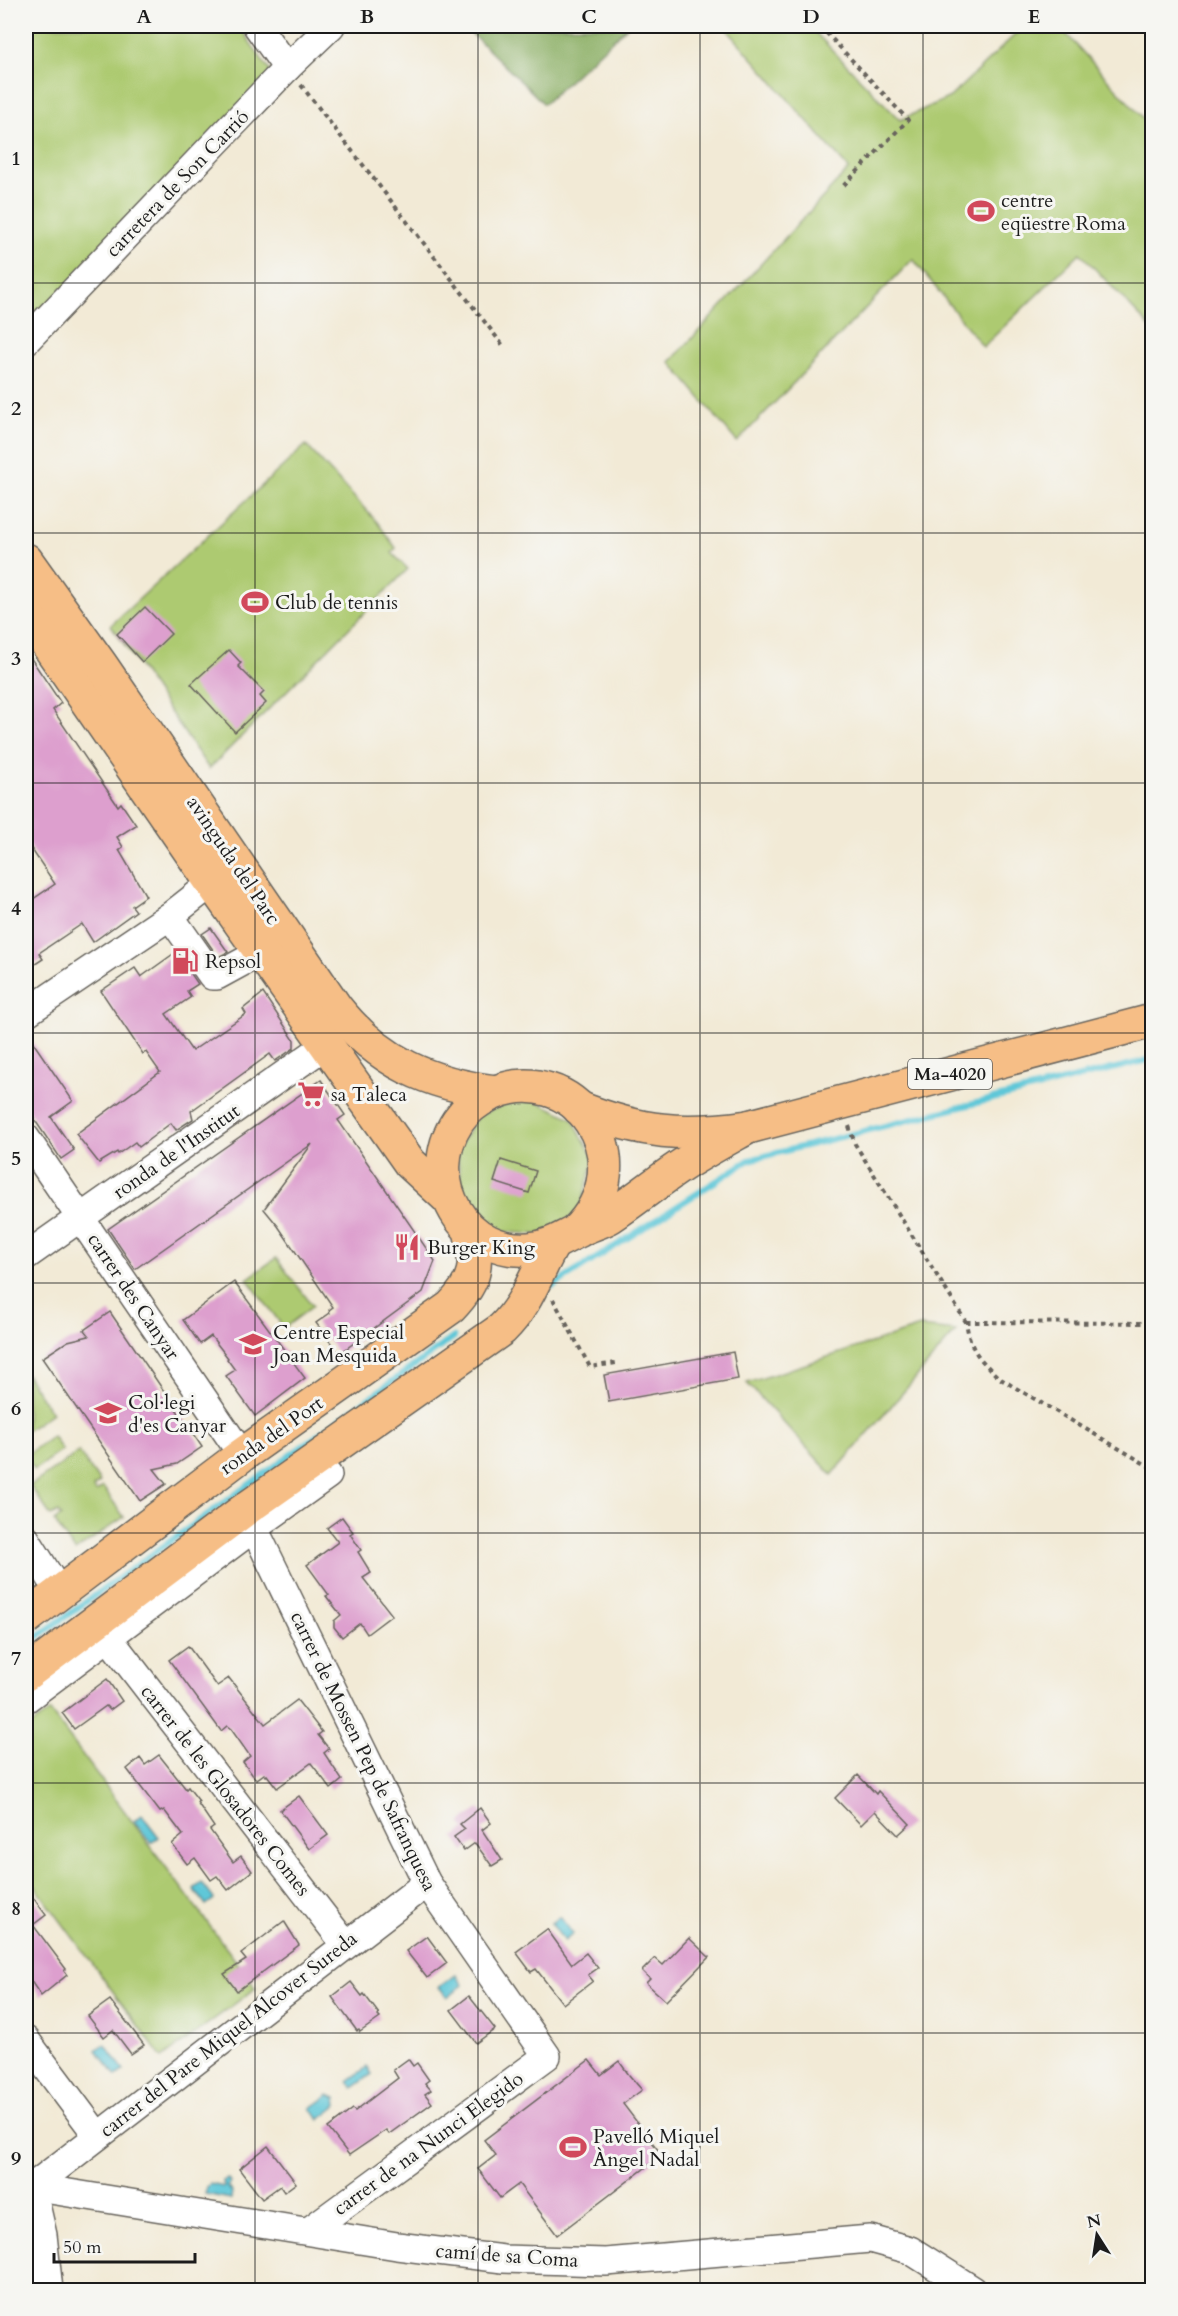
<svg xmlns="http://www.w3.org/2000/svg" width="1178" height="2316" viewBox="0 0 1178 2316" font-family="Cardo,serif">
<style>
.green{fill:#adca71;stroke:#647346;stroke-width:1.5}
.forest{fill:#8aae63;stroke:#536540;stroke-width:1.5}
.water{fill:#5ec7d8;stroke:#3d727a;stroke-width:1.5}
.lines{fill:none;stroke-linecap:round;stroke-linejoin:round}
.stream{stroke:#5ec7d8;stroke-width:6}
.building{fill:#dd9fce}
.minor-casing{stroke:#67645d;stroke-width:30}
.major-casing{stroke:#67645d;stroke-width:36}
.path{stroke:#67645d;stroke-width:4;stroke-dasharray:4.5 4.5;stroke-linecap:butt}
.minor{stroke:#fff;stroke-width:27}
.major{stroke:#f6be86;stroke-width:33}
.grid{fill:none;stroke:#1c1c1c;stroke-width:1.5;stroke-opacity:0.55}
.labels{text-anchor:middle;stroke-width:6;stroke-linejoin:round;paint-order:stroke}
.shield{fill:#f6f6f2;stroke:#5d5d5c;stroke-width:1.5}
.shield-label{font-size:18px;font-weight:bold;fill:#1c1c1c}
.street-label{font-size:20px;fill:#1c1c1c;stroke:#f6f6f2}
.poi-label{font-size:20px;fill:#1c1c1c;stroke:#f6f6f2;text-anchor:start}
.neatline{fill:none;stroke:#1c1c1c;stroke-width:2}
.grid-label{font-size:20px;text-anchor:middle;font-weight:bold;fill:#1c1c1c}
</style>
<rect width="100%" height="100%" fill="#f6f6f2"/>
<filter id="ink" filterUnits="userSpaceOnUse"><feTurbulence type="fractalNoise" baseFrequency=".0167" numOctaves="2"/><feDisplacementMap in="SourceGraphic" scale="12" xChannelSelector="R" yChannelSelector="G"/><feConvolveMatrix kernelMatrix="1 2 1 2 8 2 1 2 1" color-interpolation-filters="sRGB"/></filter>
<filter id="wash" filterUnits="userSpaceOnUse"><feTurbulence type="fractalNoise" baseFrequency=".008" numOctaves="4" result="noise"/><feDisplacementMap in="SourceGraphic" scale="24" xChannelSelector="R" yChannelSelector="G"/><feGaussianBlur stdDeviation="1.35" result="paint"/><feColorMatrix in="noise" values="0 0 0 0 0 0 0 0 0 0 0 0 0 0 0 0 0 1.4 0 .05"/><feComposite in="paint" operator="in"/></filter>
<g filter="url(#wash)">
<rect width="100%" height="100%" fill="#f2ead6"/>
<!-- green -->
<g class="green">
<path d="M 26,26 L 239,26 L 271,73 L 26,333 Z"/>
<path d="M 724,26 L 809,26 L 900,120 L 950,97 L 1024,26 L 1059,26 L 1152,128 L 1152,329 L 1080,253 L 983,347 L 913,259 L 737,442 L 670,362 L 849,169 Z"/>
<path d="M 306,445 L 377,522 L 396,548 L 392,553 L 408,569 L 209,769 L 111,625 Z"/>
<path d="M 527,1097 L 572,1118 L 594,1159 L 579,1212 L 545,1235 L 495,1231 L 463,1199 L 457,1150 L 478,1115 Z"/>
<path d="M 276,1258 L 313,1306 L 284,1328 L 247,1279 Z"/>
<path d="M 920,1327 L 956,1331 L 832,1475 L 747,1383 Z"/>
<path d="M 26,1374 L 52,1413 L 26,1431 Z"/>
<path d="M 53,1436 L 62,1450 L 34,1470 L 26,1455 Z"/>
<path d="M 79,1452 L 100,1482 L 93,1487 L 96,1492 L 103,1487 L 124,1517 L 75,1551 L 54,1521 L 61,1516 L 58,1512 L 51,1516 L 30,1486 Z"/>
<path d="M 50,1711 L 256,1988 L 162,2058 L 26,1874 L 26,1729 Z"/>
</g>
<!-- forest -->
<path class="forest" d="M 464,26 L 628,26 L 544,104 Z"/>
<!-- water -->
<g class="water">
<path d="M 142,1815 L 159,1837 L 151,1843 L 134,1821 Z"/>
<path d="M 202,1883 L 214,1899 L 206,1905 L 194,1889 Z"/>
<path d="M 560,1917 L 573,1934 L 564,1941 L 551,1923 Z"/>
<path d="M 456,1975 L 463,1985 L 447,1997 L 439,1987 Z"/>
<path d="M 105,2044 L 124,2070 L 116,2076 L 96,2050 Z"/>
<path d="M 367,2067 L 372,2074 L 353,2088 L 348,2081 Z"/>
<path d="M 329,2095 L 336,2098 L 337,2106 L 319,2120 L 311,2108 Z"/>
<path d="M 228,2179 L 230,2183 L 227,2187 L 232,2192 L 231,2199 L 205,2194 L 207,2187 L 210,2184 L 224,2187 L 223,2181 Z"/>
</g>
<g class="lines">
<!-- stream -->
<g class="stream">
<path d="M 553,1286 L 749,1160 L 1152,1059"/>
<path d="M 26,1645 L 454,1337"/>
</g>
</g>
<g id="blocks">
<!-- building -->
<g class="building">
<path d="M 145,607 L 171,634 L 142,662 L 117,634 Z"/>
<path d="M 229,650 L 241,663 L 238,666 L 264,692 L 260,696 L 266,703 L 235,732 L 191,684 Z"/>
<path d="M 26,651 L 61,703 L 53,710 L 118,806 L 121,803 L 136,825 L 117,837 L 123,847 L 119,850 L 146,896 L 132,906 L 136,911 L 93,942 L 82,924 L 39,953 L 43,959 L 26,970 L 26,904 L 55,884 L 26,841 Z"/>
<path d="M 211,928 L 228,952 L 218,957 L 202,934 Z"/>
<path d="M 176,952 L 198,984 L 187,991 L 191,997 L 166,1014 L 192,1051 L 246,1014 L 243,1009 L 263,993 L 294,1040 L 294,1048 L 275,1061 L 270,1054 L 191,1111 L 193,1119 L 176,1130 L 171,1123 L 139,1147 L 135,1142 L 118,1154 L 117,1152 L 99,1163 L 76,1134 L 160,1072 L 146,1052 L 143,1054 L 101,991 L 135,968 L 141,977 Z"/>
<path d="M 26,1032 L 73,1101 L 51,1117 L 74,1150 L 61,1159 L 26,1107 Z"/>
<path d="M 321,1080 L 345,1115 L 338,1120 L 435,1261 L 423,1292 L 339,1354 L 316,1323 L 330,1313 L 329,1310 L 333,1307 L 278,1226 L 264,1209 L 312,1144 L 135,1269 L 108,1229 Z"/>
<path d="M 501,1160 L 536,1171 L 529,1193 L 494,1182 Z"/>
<path d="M 234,1282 L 305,1378 L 255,1416 L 226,1376 L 235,1370 L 227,1359 L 228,1358 L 211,1336 L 200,1344 L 183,1320 Z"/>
<path d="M 110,1312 L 202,1447 L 177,1464 L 154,1469 L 166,1484 L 140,1501 L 42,1358 L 68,1341 L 89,1336 L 84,1330 Z"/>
<path d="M 733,1352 L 738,1379 L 609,1402 L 604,1375 Z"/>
<path d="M 342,1517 L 353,1532 L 350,1534 L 361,1550 L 358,1552 L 371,1573 L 363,1578 L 392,1615 L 367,1634 L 360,1623 L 342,1637 L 334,1627 L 334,1621 L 341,1615 L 326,1596 L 329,1595 L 307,1565 L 338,1542 L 327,1528 Z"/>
<path d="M 188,1646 L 217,1686 L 229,1678 L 265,1724 L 297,1700 L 322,1732 L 318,1735 L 329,1749 L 324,1753 L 342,1780 L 331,1789 L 311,1763 L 277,1788 L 267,1775 L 266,1776 L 264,1774 L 257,1779 L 254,1777 L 243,1762 L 250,1756 L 231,1729 L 227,1726 L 221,1731 L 169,1660 Z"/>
<path d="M 107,1679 L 122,1701 L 110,1710 L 106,1706 L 74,1729 L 62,1713 Z"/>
<path d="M 159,1755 L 186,1789 L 188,1787 L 199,1801 L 197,1802 L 214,1827 L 210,1830 L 233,1862 L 241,1856 L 252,1871 L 228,1890 L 217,1876 L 211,1880 L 195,1858 L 187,1864 L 172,1844 L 183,1835 L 164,1810 L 160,1812 L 127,1769 L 140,1758 L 145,1765 Z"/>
<path d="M 858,1775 L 876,1794 L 878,1791 L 910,1824 L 898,1835 L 875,1811 L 861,1825 L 835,1798 Z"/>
<path d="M 299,1796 L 328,1835 L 309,1849 L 280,1810 Z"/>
<path d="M 480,1808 L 491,1823 L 482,1830 L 502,1860 L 492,1866 L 475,1843 L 464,1851 L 454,1837 L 465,1829 L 460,1824 Z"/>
<path d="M 26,1888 L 46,1915 L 33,1925 L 66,1969 L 64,1971 L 67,1975 L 41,1996 L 26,1974 Z"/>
<path d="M 284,1921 L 299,1945 L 237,1991 L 224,1974 L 246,1960 L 241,1954 Z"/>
<path d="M 547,1929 L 572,1964 L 586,1953 L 598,1968 L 588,1975 L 593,1981 L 563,2004 L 536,1969 L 531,1972 L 516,1952 Z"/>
<path d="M 427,1936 L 447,1963 L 427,1978 L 406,1951 Z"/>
<path d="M 689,1938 L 709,1957 L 666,2001 L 646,1983 L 650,1979 L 642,1971 L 655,1958 L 663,1965 Z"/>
<path d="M 351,1982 L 362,1996 L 364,1994 L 379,2014 L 378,2016 L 380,2018 L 360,2032 L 359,2030 L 357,2031 L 332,1997 Z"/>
<path d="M 469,1996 L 495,2029 L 476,2043 L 451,2010 Z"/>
<path d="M 110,2000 L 144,2045 L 131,2054 L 113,2030 L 104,2037 L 88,2016 Z"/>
<path d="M 408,2059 L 413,2066 L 417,2063 L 429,2080 L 425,2083 L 431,2090 L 425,2094 L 432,2103 L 389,2134 L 386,2130 L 349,2155 L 328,2128 L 353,2109 L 355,2111 L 398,2078 L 393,2070 Z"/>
<path d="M 589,2060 L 601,2075 L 619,2061 L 629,2075 L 642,2090 L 623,2104 L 662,2155 L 557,2235 L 519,2184 L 500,2198 L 478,2169 L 496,2155 L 484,2140 Z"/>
<path d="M 268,2146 L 296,2183 L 284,2192 L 280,2186 L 262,2199 L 239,2169 Z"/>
</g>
</g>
</g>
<g filter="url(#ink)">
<use href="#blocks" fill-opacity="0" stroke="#67645d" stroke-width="1.5"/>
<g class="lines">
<defs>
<g id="minor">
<path d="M 257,26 L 287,68"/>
<path d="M 26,341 L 287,68 L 331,26"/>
<path d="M 170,916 L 212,976 L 217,976 L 261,952"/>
<path d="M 26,1013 L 170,916 L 212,883"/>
<path d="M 26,1138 L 242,1455"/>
<path d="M 26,1256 L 326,1045"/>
<path d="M 243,1511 L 254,1528 L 427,1883 L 547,2056 L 310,2230"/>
<path d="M 26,1539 L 60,1593"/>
<path d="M 108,1637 L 345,1944"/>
<path d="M 26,1699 L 254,1528 L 328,1475"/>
<path d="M 26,2040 L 97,2135"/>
<path d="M 26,2182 L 32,2187 L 397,2246 L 503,2259 L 606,2262 L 870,2239 L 910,2250 L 973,2290"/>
<path d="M 32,2187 L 427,1883"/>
<path d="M 32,2187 L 43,2235 L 49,2290"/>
</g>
<g id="major">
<path d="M 26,560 L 101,665 L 336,1008 C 379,1062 429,1084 496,1092"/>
<path d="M 26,613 L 212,883 L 410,1163 L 449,1199"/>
<path d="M 579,1108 C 643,1133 682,1136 748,1127 L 1152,1021"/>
<path d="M 575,1232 C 648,1161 573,1055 489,1095 C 477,1101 466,1109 458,1121 C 419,1179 464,1260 536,1248 C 552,1246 564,1237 578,1231 C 588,1225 601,1222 611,1216 C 635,1200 657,1182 681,1166 C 703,1152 725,1140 748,1127"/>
<path d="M 26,1618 L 242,1455 L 451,1307 C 477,1280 478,1265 470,1230"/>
<path d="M 26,1674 L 243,1511 L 502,1329 C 527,1305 536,1273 553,1244"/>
</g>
</defs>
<!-- minor casing -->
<use href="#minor" class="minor-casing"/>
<!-- major casing -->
<use href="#major" class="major-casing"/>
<!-- path -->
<g class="path">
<path d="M 820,26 L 908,120 L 842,187"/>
<path d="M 301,85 L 505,348"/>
<path d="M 849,1126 L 855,1144 L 966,1322 C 971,1352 978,1357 999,1378 L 1152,1468"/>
<path d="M 553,1299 L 590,1367 L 616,1363"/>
<path d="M 966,1322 L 1152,1323"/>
</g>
<!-- minor -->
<use href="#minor" class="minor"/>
<!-- major -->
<use href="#major" class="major"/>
</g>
</g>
<!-- grid -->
<path class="grid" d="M 255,26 L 255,2290M 478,26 L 478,2290M 700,26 L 700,2290M 923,26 L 923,2290M 26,283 L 1152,283M 26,533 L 1152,533M 26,783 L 1152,783M 26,1033 L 1152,1033M 26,1283 L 1152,1283M 26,1533 L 1152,1533M 26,1783 L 1152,1783M 26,2033 L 1152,2033"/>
<!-- icons -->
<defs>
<symbol id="stadium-bare" viewBox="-9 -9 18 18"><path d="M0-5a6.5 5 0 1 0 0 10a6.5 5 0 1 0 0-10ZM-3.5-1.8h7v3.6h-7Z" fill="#d1495b" stroke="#f6f6f2" stroke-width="2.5" paint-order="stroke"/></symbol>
<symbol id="fuel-bare" viewBox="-9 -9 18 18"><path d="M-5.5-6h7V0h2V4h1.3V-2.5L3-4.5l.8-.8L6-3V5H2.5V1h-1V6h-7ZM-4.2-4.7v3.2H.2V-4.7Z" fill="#d1495b" stroke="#f6f6f2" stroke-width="2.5" paint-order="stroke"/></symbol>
<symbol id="supermarket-bare" viewBox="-9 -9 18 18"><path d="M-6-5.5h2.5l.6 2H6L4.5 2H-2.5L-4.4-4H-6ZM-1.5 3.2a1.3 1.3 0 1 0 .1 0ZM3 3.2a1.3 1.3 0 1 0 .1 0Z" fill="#d1495b" stroke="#f6f6f2" stroke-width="2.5" paint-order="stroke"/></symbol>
<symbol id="restaurant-bare" viewBox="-9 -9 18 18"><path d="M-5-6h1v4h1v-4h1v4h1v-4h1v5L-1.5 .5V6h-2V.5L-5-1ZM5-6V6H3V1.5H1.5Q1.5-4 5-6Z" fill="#d1495b" stroke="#f6f6f2" stroke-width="2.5" paint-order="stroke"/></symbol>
<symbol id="school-bare" viewBox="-9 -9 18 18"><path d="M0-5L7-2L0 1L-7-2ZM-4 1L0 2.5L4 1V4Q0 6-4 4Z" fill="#d1495b" stroke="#f6f6f2" stroke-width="2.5" paint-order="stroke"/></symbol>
</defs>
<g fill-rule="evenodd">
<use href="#stadium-bare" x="962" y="192" width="38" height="38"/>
<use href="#stadium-bare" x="236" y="583" width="38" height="38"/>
<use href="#fuel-bare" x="166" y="942" width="38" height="38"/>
<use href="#supermarket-bare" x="292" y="1075" width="38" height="38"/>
<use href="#restaurant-bare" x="388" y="1228" width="38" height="38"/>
<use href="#school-bare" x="234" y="1325" width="38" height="38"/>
<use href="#school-bare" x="89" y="1394" width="38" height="38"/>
<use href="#stadium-bare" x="554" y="2128" width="38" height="38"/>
</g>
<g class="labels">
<!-- shield labels -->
<rect class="shield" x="908" y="1059" width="84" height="30" rx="4.5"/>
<g class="shield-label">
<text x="950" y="1080">Ma-4020</text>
</g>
<!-- street labels -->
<g class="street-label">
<text transform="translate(177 183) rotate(-46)" y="7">carretera de Son Carrió</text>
<text transform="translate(234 860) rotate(56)" y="7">avinguda del Parc</text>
<text transform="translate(176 1151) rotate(-35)" y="7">ronda de l'Institut</text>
<text transform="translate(134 1296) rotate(56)" y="7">carrer des Canyar</text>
<text transform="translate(271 1435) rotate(-35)" y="7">ronda del Port</text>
<text transform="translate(364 1751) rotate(64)" y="7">carrer de Mossen Pep de Safranquesa</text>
<text transform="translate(226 1790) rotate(52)" y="7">carrer de les Glosadores Comes</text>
<text transform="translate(228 2034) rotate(-38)" y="7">carrer del Pare Miquel Alcover Sureda</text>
<text transform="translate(428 2143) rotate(-36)" y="7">carrer de na Nunci Elegido</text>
<text transform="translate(507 2255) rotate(4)" y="7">camí de sa Coma</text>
</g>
<!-- poi labels -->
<g class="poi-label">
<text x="1001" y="207">centre<tspan x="1001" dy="23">eqüestre Roma</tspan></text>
<text x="275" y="609">Club de tennis</text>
<text x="205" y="968">Repsol</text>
<text x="331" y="1101">sa Taleca</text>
<text x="427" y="1254">Burger King</text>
<text x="273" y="1339">Centre Especial<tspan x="273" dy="23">Joan Mesquida</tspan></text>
<text x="128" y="1409">Col·legi<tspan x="128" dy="23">d'es Canyar</tspan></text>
<text x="593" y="2143">Pavelló Miquel<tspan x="593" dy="23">Àngel Nadal</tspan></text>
</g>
</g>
<!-- margin -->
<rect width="1178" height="2316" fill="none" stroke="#f6f6f2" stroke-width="66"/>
<!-- north arrow -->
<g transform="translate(1097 2235) rotate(348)" stroke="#f6f6f2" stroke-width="4.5" paint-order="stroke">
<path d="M0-4.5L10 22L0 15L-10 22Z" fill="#1c1c1c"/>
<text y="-9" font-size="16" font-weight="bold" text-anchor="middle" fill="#1c1c1c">N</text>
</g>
<!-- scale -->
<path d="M54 2253v9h141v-9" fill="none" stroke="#1c1c1c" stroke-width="3"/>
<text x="63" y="2253" font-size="18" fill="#1c1c1c" stroke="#f6f6f2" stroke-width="4.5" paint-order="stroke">50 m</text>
<rect x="33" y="33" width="1112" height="2250" class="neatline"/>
<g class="grid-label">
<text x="144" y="23">A</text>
<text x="367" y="23">B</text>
<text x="589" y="23">C</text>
<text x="811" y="23">D</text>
<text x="1034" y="23">E</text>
<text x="16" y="165">1</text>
<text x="16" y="415">2</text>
<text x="16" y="665">3</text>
<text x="16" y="915">4</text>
<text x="16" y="1165">5</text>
<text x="16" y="1415">6</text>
<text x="16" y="1665">7</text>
<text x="16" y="1915">8</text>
<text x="16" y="2165">9</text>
</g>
</svg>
